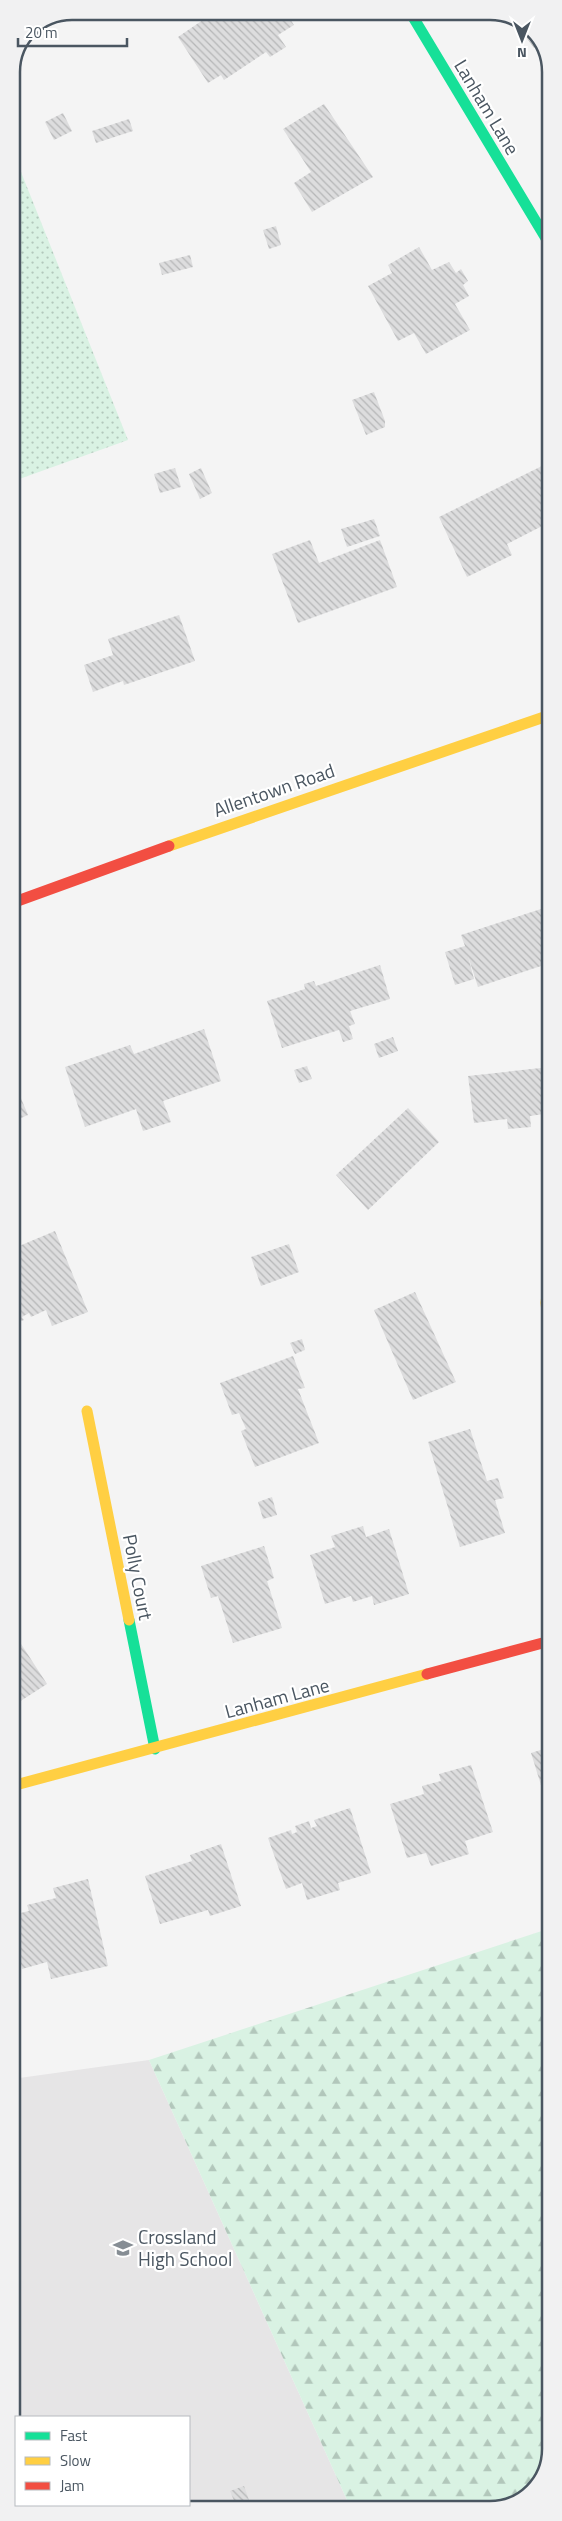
<svg xmlns="http://www.w3.org/2000/svg" width="562" height="2521" viewBox="0 0 562 2521" font-family="'Titillium Web',sans-serif">
<style>
.education{fill:#e6e5e6}
.forest{fill:url(#forest-firs)}
.park{fill:url(#park-dots)}
.building{fill:url(#building-back-hatch)}
.lines{fill:none;stroke-linecap:round;stroke-linejoin:round}
.fast{stroke:#16e098;stroke-width:11}
.slow{stroke:#ffcf43;stroke-width:11}
.jam{stroke:#f24e42;stroke-width:11}
.labels{text-anchor:middle;stroke-width:4.5;stroke-linejoin:round;paint-order:stroke}
.street-label{font-size:19px;fill:#4a5661;stroke:#fff}
.poi-label{font-size:19px;fill:#4a5661;stroke:#fff;text-anchor:start}
.rim{fill:none;stroke:#4a5661;stroke-width:2.5}
</style>
<defs>
<pattern id="forest-firs" width="22" height="20" patternUnits="userSpaceOnUse" patternTransform="scale(1.25)"><rect width="22" height="20" fill="#d9f2e3"/><path d="M5 1l3.5 6h-7zM16 11l3.5 6h-7z" fill="#b2c7bb"/></pattern>
<pattern id="park-dots" width="8" height="8" patternUnits="userSpaceOnUse" patternTransform="scale(1.25)"><rect width="8" height="8" fill="#d9f2e3"/><path d="M2 2h.1M6 6h.1" fill="none" stroke="#b2c7bb" stroke-width="1.8" stroke-linecap="round"/></pattern>
<pattern id="building-back-hatch" width="6" height="6" patternUnits="userSpaceOnUse" patternTransform="scale(1.25)"><rect width="6" height="6" fill="#ddddde"/><path d="M-1 5l2 2M0 0l6 6M5-1l2 2" fill="none" stroke="#b5b6b7"/></pattern>
</defs>
<rect width="100%" height="100%" fill="#f4f4f4"/>
<!-- education -->
<path class="education" d="M 149,2060 L 351,2509 L 65,2509 L 55,2505 L 189,2505 L 189,2417 L 16,2417 L 16,2467 L 12,2460 L 12,2079 Z"/>
<!-- forest -->
<path class="forest" d="M 551,1928 L 551,2449 L 536,2489 L 501,2509 L 351,2509 L 149,2060 Z"/>
<!-- park -->
<path class="park" d="M 11,147 L 128,440 L 11,482 Z"/>
<!-- building -->
<g class="building">
<path d="M 216,11 L 288,11 L 286,13 L 294,25 L 278,35 L 286,47 L 270,57 L 266,52 L 224,80 L 221,75 L 208,83 L 178,37 Z"/>
<path d="M 516,20 L 530,27 L 540,44 L 534,48 L 515,22 Z"/>
<path d="M 324,104 L 373,177 L 312,212 L 294,183 L 311,172 L 283,129 Z"/>
<path d="M 63,113 L 72,131 L 54,140 L 45,122 Z"/>
<path d="M 129,119 L 133,131 L 96,143 L 92,131 Z"/>
<path d="M 276,226 L 281,245 L 269,249 L 263,230 Z"/>
<path d="M 419,247 L 432,270 L 449,262 L 456,273 L 461,269 L 468,281 L 463,285 L 469,296 L 455,304 L 470,330 L 426,354 L 414,333 L 398,341 L 368,286 L 392,273 L 388,265 Z"/>
<path d="M 190,255 L 193,267 L 162,275 L 159,263 Z"/>
<path d="M 374,392 L 385,421 L 385,427 L 366,435 L 352,400 Z"/>
<path d="M 550,462 L 550,522 L 507,544 L 512,555 L 467,577 L 439,517 Z"/>
<path d="M 175,468 L 181,487 L 160,493 L 154,474 Z"/>
<path d="M 201,468 L 212,493 L 200,499 L 189,474 Z"/>
<path d="M 374,519 L 380,536 L 347,547 L 341,529 Z"/>
<path d="M 310,540 L 319,563 L 380,540 L 397,587 L 298,623 L 272,554 Z"/>
<path d="M 179,615 L 195,661 L 124,685 L 123,681 L 93,692 L 84,665 L 113,655 L 108,639 Z"/>
<path d="M 12,710 L 17,717 L 12,722 Z"/>
<path d="M 550,906 L 550,963 L 478,987 L 468,956 L 474,979 L 455,985 L 445,952 L 465,946 L 461,935 Z"/>
<path d="M 380,965 L 390,999 L 350,1011 L 355,1024 L 349,1026 L 353,1039 L 343,1042 L 339,1030 L 282,1048 L 267,1001 L 305,989 L 304,984 L 314,981 L 316,986 Z"/>
<path d="M 204,1029 L 221,1081 L 163,1101 L 171,1122 L 143,1131 L 136,1109 L 85,1127 L 65,1067 L 130,1045 L 134,1054 Z"/>
<path d="M 393,1037 L 398,1051 L 379,1058 L 374,1044 Z"/>
<path d="M 307,1066 L 312,1079 L 299,1083 L 294,1070 Z"/>
<path d="M 550,1067 L 550,1113 L 530,1116 L 531,1127 L 508,1129 L 507,1119 L 474,1123 L 468,1076 Z"/>
<path d="M 12,1077 L 28,1115 L 12,1122 Z"/>
<path d="M 408,1108 L 439,1142 L 368,1210 L 336,1175 Z"/>
<path d="M 55,1231 L 88,1312 L 52,1326 L 46,1310 L 31,1317 L 29,1313 L 22,1317 L 24,1320 L 12,1324 L 12,1249 Z"/>
<path d="M 289,1244 L 299,1272 L 261,1286 L 251,1257 Z"/>
<path d="M 415,1292 L 456,1382 L 413,1400 L 374,1310 Z"/>
<path d="M 302,1339 L 305,1350 L 295,1354 L 290,1343 Z"/>
<path d="M 293,1356 L 305,1388 L 298,1389 L 319,1443 L 255,1467 L 241,1431 L 246,1429 L 239,1413 L 232,1415 L 220,1383 Z"/>
<path d="M 470,1429 L 487,1481 L 498,1478 L 504,1498 L 495,1500 L 505,1533 L 460,1547 L 428,1442 Z"/>
<path d="M 272,1497 L 277,1515 L 263,1519 L 258,1502 Z"/>
<path d="M 363,1526 L 366,1537 L 389,1529 L 409,1594 L 374,1605 L 372,1596 L 353,1602 L 351,1596 L 325,1604 L 310,1555 L 335,1547 L 331,1536 Z"/>
<path d="M 264,1546 L 274,1578 L 267,1581 L 282,1628 L 233,1643 L 218,1596 L 211,1598 L 201,1566 Z"/>
<path d="M 12,1630 L 47,1684 L 19,1702 L 12,1691 Z"/>
<path d="M 550,1747 L 550,1797 L 545,1798 L 531,1753 Z"/>
<path d="M 471,1765 L 493,1832 L 465,1841 L 469,1854 L 431,1866 L 426,1853 L 407,1858 L 390,1804 L 424,1794 L 422,1786 L 441,1781 L 439,1774 Z"/>
<path d="M 350,1808 L 371,1873 L 338,1883 L 340,1890 L 307,1900 L 302,1883 L 286,1889 L 268,1838 L 291,1830 L 292,1834 L 297,1832 L 295,1826 L 309,1821 L 311,1828 L 317,1826 L 314,1820 Z"/>
<path d="M 221,1844 L 241,1906 L 210,1916 L 208,1910 L 160,1924 L 145,1876 L 192,1861 L 190,1855 Z"/>
<path d="M 88,1879 L 108,1966 L 51,1979 L 47,1962 L 22,1969 L 12,1915 L 29,1911 L 27,1905 L 56,1898 L 53,1888 Z"/>
<path d="M 244,2486 L 250,2503 L 237,2508 L 230,2491 Z"/>
</g>
<g class="lines">
<!-- fast -->
<g class="fast">
<path d="M 410,12 L 550,245"/>
<path d="M 129,1620 L 155,1749"/>
</g>
<!-- slow -->
<g class="slow">
<path d="M 169,846 L 550,715"/>
<path d="M 550,1269 L 546,1303 L 550,1338"/>
<path d="M 87,1411 L 129,1620"/>
<path d="M 12,1786 L 427,1674"/>
</g>
<!-- jam -->
<g class="jam">
<path d="M 12,903 L 169,846"/>
<path d="M 427,1674 L 550,1641"/>
</g>
</g>
<!-- icons -->
<defs>
<symbol id="school-bare" viewBox="-9 -9 18 18"><path d="M0-5L7-2L0 1L-7-2ZM-4 1L0 2.5L4 1V4Q0 6-4 4Z" fill="#868d94" stroke="#fff" stroke-width="2.5" paint-order="stroke"/></symbol>
</defs>
<g fill-rule="evenodd">
<use href="#school-bare" x="109" y="2234" width="28" height="28"/>
</g>
<g class="labels">
<!-- street labels -->
<g class="street-label">
<text transform="translate(487 107) rotate(59)" y="7">Lanham Lane</text>
<text transform="translate(274 790) rotate(-19)" y="7">Allentown Road</text>
<text transform="translate(138 1577) rotate(79)" y="7">Polly Court</text>
<text transform="translate(277 1698) rotate(-15)" y="7">Lanham Lane</text>
</g>
<!-- poi labels -->
<g class="poi-label">
<text x="138" y="2244">Crossland<tspan x="138" dy="22">High School</tspan></text>
</g>
</g>
<!-- crop -->
<path d="M0 0H562V2521H0ZM72 20H490A52 52 0 0 1 542 72V2449A52 52 0 0 1 490 2501H72A52 52 0 0 1 20 2449V72A52 52 0 0 1 72 20Z" fill="#f1f1f2" fill-rule="evenodd"/>
<path class="rim" d="M72 20H490A52 52 0 0 1 542 72V2449A52 52 0 0 1 490 2501H72A52 52 0 0 1 20 2449V72A52 52 0 0 1 72 20Z"/>
<!-- legend -->
<rect x="15" y="2416" width="175" height="90" fill="#ffffff" stroke="#b7bbc0"/>
<rect x="25" y="2432" width="25" height="8" fill="#16e098" stroke="#b7bbc0"/>
<text x="60" y="2441" font-size="15" fill="#4a5661">Fast</text>
<rect x="25" y="2457" width="25" height="8" fill="#ffcf43" stroke="#b7bbc0"/>
<text x="60" y="2466" font-size="15" fill="#4a5661">Slow</text>
<rect x="25" y="2482" width="25" height="8" fill="#f24e42" stroke="#b7bbc0"/>
<text x="60" y="2491" font-size="15" fill="#4a5661">Jam</text>
<!-- north arrow -->
<g transform="translate(522 40) rotate(180)" stroke="#ffffff" stroke-width="4" paint-order="stroke">
<path d="M0-4L9 19L0 12L-9 19Z" fill="#4a5661"/>
<text y="-8" font-size="14" font-weight="bold" text-anchor="middle" fill="#4a5661">N</text>
</g>
<!-- scale -->
<path d="M18 38v8h109v-8" fill="none" stroke="#4a5661" stroke-width="2.5"/>
<text x="25" y="38" font-size="15" fill="#4a5661" stroke="#ffffff" stroke-width="4" paint-order="stroke">20 m</text>
</svg>
